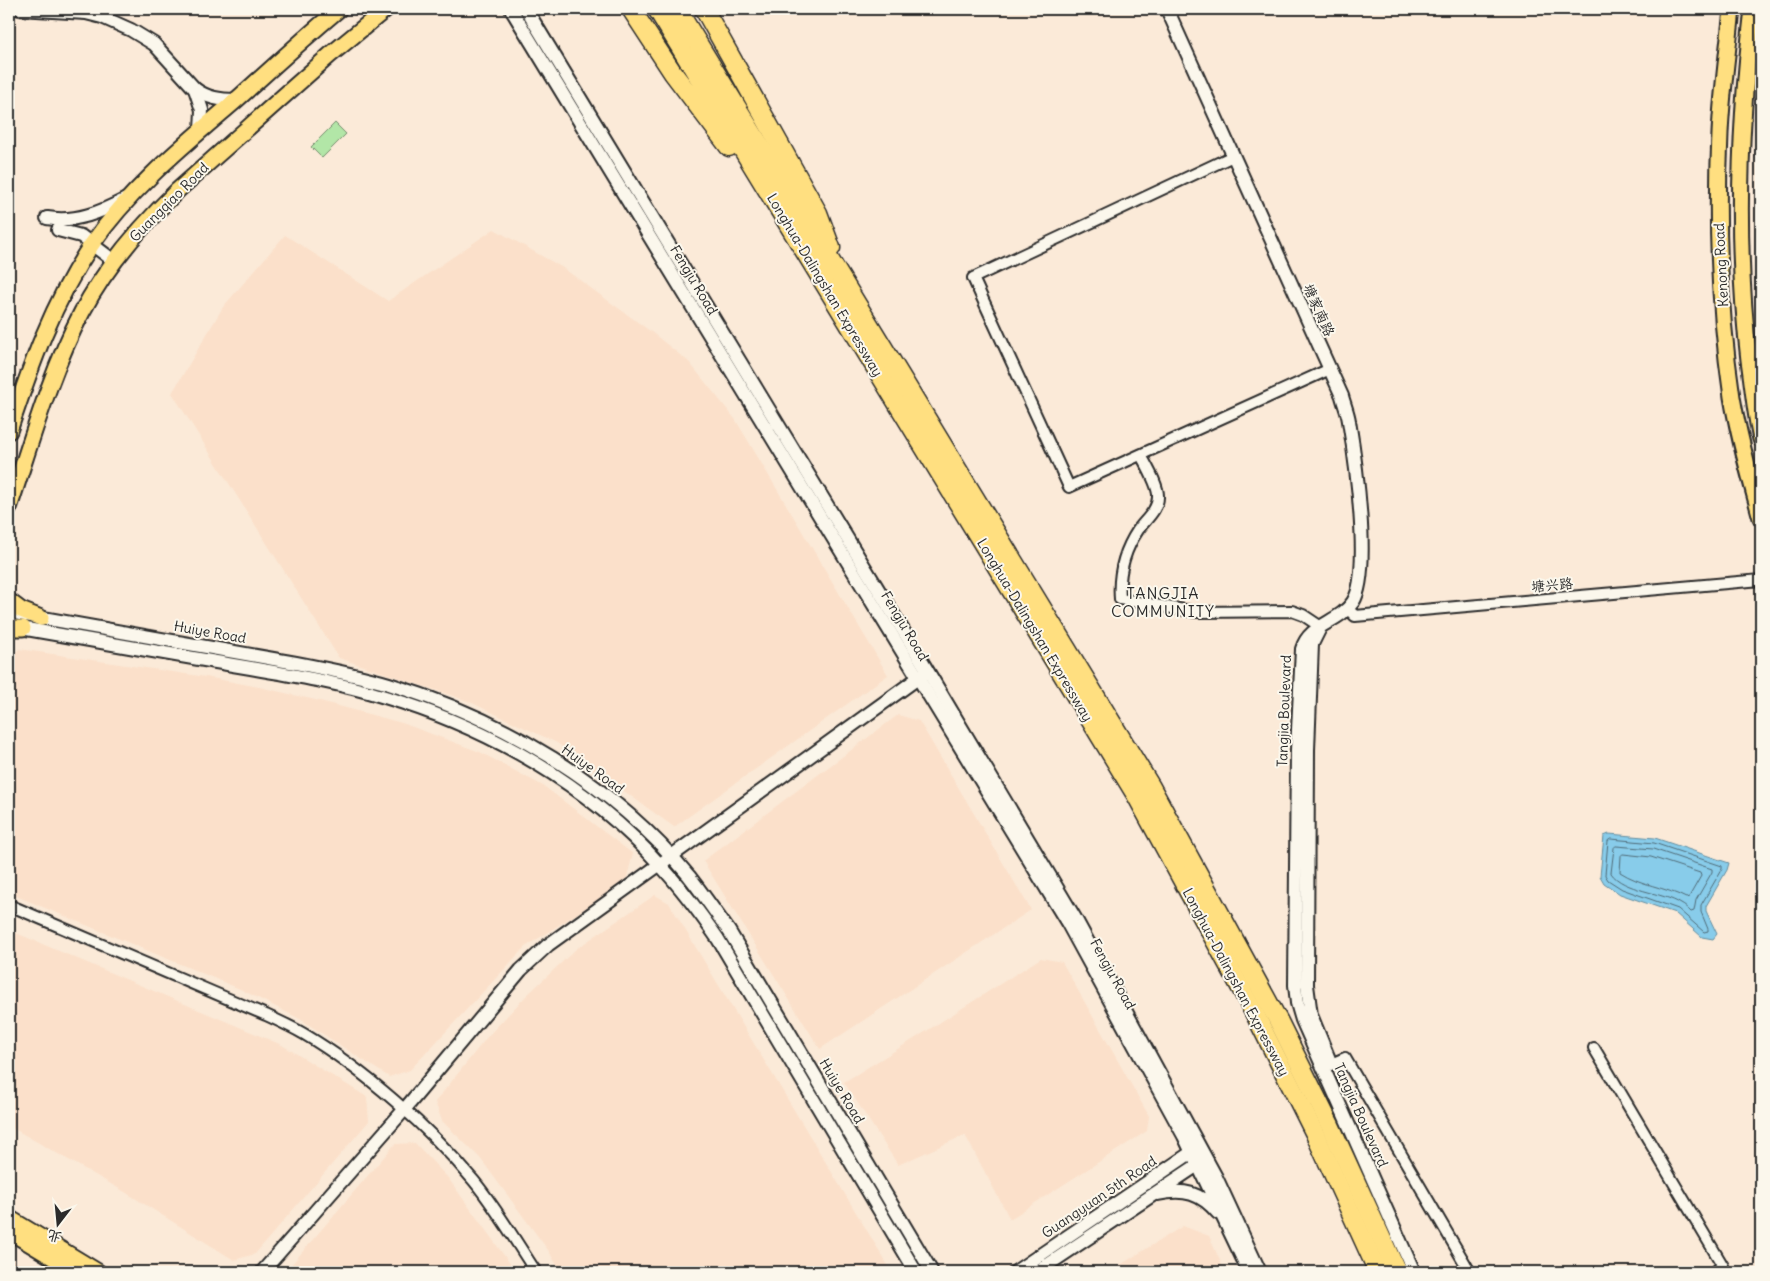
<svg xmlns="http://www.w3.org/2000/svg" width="1770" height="1281" viewBox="0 0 1770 1281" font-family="Delius,'LXGW WenKai TC',sans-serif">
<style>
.built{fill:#fbe0ca}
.green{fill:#b2e6a7;stroke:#6e8869}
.water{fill:#88ccea;stroke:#638c9e}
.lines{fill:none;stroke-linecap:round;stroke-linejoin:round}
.shore{stroke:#506b77;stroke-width:1}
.stream{stroke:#638c9e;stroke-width:2.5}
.minor-casing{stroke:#2b2b2b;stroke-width:14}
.tertiary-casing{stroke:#2b2b2b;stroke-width:16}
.primary-casing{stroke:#2b2b2b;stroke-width:19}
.motorway-casing{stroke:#2b2b2b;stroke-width:21}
.minor{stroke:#fbf7ec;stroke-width:10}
.tertiary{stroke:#fbf7ec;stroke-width:12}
.primary{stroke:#ffdf80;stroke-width:15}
.motorway{stroke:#ffdf80;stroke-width:18}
.labels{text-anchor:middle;stroke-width:4;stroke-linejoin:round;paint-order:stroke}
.street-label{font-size:14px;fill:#2b2b2b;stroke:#fbf7ec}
.quarter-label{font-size:16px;letter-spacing:1px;fill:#2b2b2b;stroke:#fbf7ec}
</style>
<rect width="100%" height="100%" fill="#fbead8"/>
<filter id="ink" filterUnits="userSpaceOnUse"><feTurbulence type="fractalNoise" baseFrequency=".02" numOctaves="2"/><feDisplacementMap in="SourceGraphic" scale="10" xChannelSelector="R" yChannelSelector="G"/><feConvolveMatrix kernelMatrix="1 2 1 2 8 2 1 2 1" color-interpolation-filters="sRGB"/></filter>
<g filter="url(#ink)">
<!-- built -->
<g class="built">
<path d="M 494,229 L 563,268 L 650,331 L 689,362 L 735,419 L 888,675 L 674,827 L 557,743 L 468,701 L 339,658 L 172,393 L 223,307 L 285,235 L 388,301 Z"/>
<path d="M 19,649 L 206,677 L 259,687 L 324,702 L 402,723 L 480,752 L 545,787 L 633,854 L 627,877 L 615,889 L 525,947 L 410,1070 L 389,1077 L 300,1019 L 240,989 L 9,893 L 9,659 Z"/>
<path d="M 898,715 L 919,721 L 1031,910 L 820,1049 L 703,861 Z"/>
<path d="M 655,895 L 669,903 L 892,1272 L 561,1272 L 548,1250 L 480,1158 L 442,1121 L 435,1102 L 488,1036 L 525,997 L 576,949 Z"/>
<path d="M 9,930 L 282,1045 L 367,1097 L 369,1121 L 255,1254 L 234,1260 L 125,1192 L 9,1126 Z"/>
<path d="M 1041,958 L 1062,962 L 1149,1116 L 1147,1131 L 1010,1219 L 965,1135 L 898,1165 L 844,1082 L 914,1039 Z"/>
<path d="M 415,1143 L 448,1178 L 516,1272 L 285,1272 L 395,1144 Z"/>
<path d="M 1183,1226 L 1209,1236 L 1225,1272 L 1109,1272 Z"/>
<path d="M 9,1258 L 33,1272 L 9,1272 Z"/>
</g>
<!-- green -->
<path class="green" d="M 335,123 L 346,134 L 322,158 L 311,147 Z"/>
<!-- water -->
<path class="water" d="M 1609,834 L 1655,838 L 1729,863 L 1727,870 L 1706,906 L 1706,911 L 1717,934 L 1713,939 L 1702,937 L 1675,913 L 1620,894 L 1604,883 L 1600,876 L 1604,836 Z"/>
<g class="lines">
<!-- shore -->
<g class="shore">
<path d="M 1611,839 L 1654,843 L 1722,866 L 1722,869 L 1701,905 L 1701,912 L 1708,929 L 1708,931 L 1704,932 L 1678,909 L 1622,889 L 1608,880 L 1605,875 L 1608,841 Z"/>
<path d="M 1616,846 L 1653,849 L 1712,869 L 1712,872 L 1696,900 L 1694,911 L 1691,912 C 1688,909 1685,906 1681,904 C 1663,892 1623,891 1611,873 L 1614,848 Z"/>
<path d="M 1623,854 L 1651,857 L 1700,873 L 1701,876 L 1689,897 L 1686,898 C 1665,887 1640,885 1620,872 L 1621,856 Z"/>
</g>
<!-- stream -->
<path class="stream" d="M 1758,26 L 1761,32"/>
<defs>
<g id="minor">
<path d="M 1233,156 L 973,278 L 1069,487 L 1330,369"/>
<path d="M 1141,455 C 1146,465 1159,486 1158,497 C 1158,510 1145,520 1138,530 C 1124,551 1118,574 1120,599 L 1196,612 L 1292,611 L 1303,615 L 1321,627"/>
<path d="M 1348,609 L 1355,616 L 1761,580"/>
<path d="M 9,905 L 266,1015 C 279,1021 292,1027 304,1034 C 363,1069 430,1128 474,1181 C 497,1209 516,1242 536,1272"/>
<path d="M 1594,1048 L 1723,1266 L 1714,1272"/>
<path d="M 1331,1064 L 1345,1058 L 1470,1272"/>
</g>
<g id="tertiary">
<path d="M 20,9 L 86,13 L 102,17 L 131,30 L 154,44 L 195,89 C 207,98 220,100 236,100"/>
<path d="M 511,9 L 1068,924 L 1184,1136 L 1249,1272"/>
<path d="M 526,9 L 921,660 L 1075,918 L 1216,1177 L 1260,1272"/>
<path d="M 1167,9 L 1342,396 C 1344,404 1348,413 1349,421 C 1355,457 1372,573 1353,602 C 1339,623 1309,624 1302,649 L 1297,750 L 1295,985 L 1297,1003 L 1302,1020 L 1414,1272"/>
<path d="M 195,89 L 202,110 L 201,130"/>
<path d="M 47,218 C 76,223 101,212 126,199"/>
<path d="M 58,230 L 81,236 L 114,261"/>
<path d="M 9,612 L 296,663 C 327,669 358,675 389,684 C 503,719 612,783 689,876 C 703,894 716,913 729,931 L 932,1272"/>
<path d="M 15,627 C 82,639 149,650 216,662 C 272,672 330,680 385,697 C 489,728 588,784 661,866 C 682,889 700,913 718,939 L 916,1272"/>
<path d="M 1319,630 L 1312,644 L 1308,750 L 1307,985 L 1311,1015 L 1331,1064"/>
<path d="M 1158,1194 C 1184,1188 1201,1193 1218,1213"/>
<path d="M 262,1272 L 404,1110 L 521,970 L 548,945 L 925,673"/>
<path d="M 1015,1272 L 1192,1152 L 1200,1151"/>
<path d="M 1037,1272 L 1205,1160"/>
</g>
<g id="primary">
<path d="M 1732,9 C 1728,50 1722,91 1720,133 C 1716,220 1719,310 1732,397 C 1739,438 1750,478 1761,518"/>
<path d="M 1753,9 C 1739,126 1735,243 1749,360 C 1753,386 1755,413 1761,439"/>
<path d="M 9,431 C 31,365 53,302 92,244 C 130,189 184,145 234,102 C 269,71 303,39 339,9"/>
<path d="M 9,508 C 31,442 50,373 82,312 C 106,266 141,226 178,190 L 330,55 L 386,9"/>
<path d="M 9,601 L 21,610 L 41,618"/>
<path d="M 9,628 L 23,628"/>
<path d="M 9,1218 L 98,1272"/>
<path d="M 9,1231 L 77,1272"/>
</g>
<g id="motorway">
<path d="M 631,9 L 673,73 L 729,147"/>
<path d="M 657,9 L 1136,795 L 1256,1016 L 1314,1132 L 1378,1272"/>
<path d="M 677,9 L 1151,787 L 1278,1020 L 1330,1125 L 1397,1272"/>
<path d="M 704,9 L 818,213 L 831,248"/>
</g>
</defs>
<!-- minor casing -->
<use href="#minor" class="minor-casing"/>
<!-- tertiary casing -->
<use href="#tertiary" class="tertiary-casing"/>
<!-- primary casing -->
<use href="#primary" class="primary-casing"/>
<!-- motorway casing -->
<use href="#motorway" class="motorway-casing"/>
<!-- minor -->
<use href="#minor" class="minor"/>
<!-- tertiary -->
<use href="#tertiary" class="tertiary"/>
<!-- primary -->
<use href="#primary" class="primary"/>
<!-- motorway -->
<use href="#motorway" class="motorway"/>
</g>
</g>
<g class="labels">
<!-- street labels -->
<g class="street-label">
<text transform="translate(169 202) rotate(-45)" y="5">Guangqiao Road</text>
<text transform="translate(1721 265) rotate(-93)" y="5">Kenong Road</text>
<text transform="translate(694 280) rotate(59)" y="5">Fengju Road</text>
<text transform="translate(825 285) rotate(59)" y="5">Longhua-Dalingshan Expressway</text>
<text transform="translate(1319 310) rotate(66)" y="5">塘家南路</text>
<text transform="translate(1552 585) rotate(-5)" y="5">塘兴路</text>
<text transform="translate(905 626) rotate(59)" y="5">Fengju Road</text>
<text transform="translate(1035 630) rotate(59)" y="5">Longhua-Dalingshan Expressway</text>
<text transform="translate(210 632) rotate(10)" y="5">Huiye Road</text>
<text transform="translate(1284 711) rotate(-88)" y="5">Tangjia Boulevard</text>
<text transform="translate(593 769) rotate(36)" y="5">Huiye Road</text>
<text transform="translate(1113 974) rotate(61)" y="5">Fengju Road</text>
<text transform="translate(1236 982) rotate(62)" y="5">Longhua-Dalingshan Expressway</text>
<text transform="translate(842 1091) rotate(59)" y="5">Huiye Road</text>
<text transform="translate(1361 1115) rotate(66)" y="5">Tangjia Boulevard</text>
<text transform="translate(1099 1197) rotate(-34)" y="5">Guangyuan 5th Road</text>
</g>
<!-- quarter labels -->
<g class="quarter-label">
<text x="1163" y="599">TANGJIA<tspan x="1163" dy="18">COMMUNITY</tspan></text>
</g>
</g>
<!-- margin -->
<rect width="1770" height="1281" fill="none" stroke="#fbf7ec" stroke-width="30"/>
<rect x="15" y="15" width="1740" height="1251" fill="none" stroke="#2b2b2b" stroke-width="2" filter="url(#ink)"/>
<!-- north arrow -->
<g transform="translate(58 1224) rotate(196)" stroke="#fbf7ec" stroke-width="4" paint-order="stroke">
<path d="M0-4L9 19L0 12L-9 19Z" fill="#2b2b2b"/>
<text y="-8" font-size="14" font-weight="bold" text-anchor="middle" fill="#2b2b2b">北</text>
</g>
</svg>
